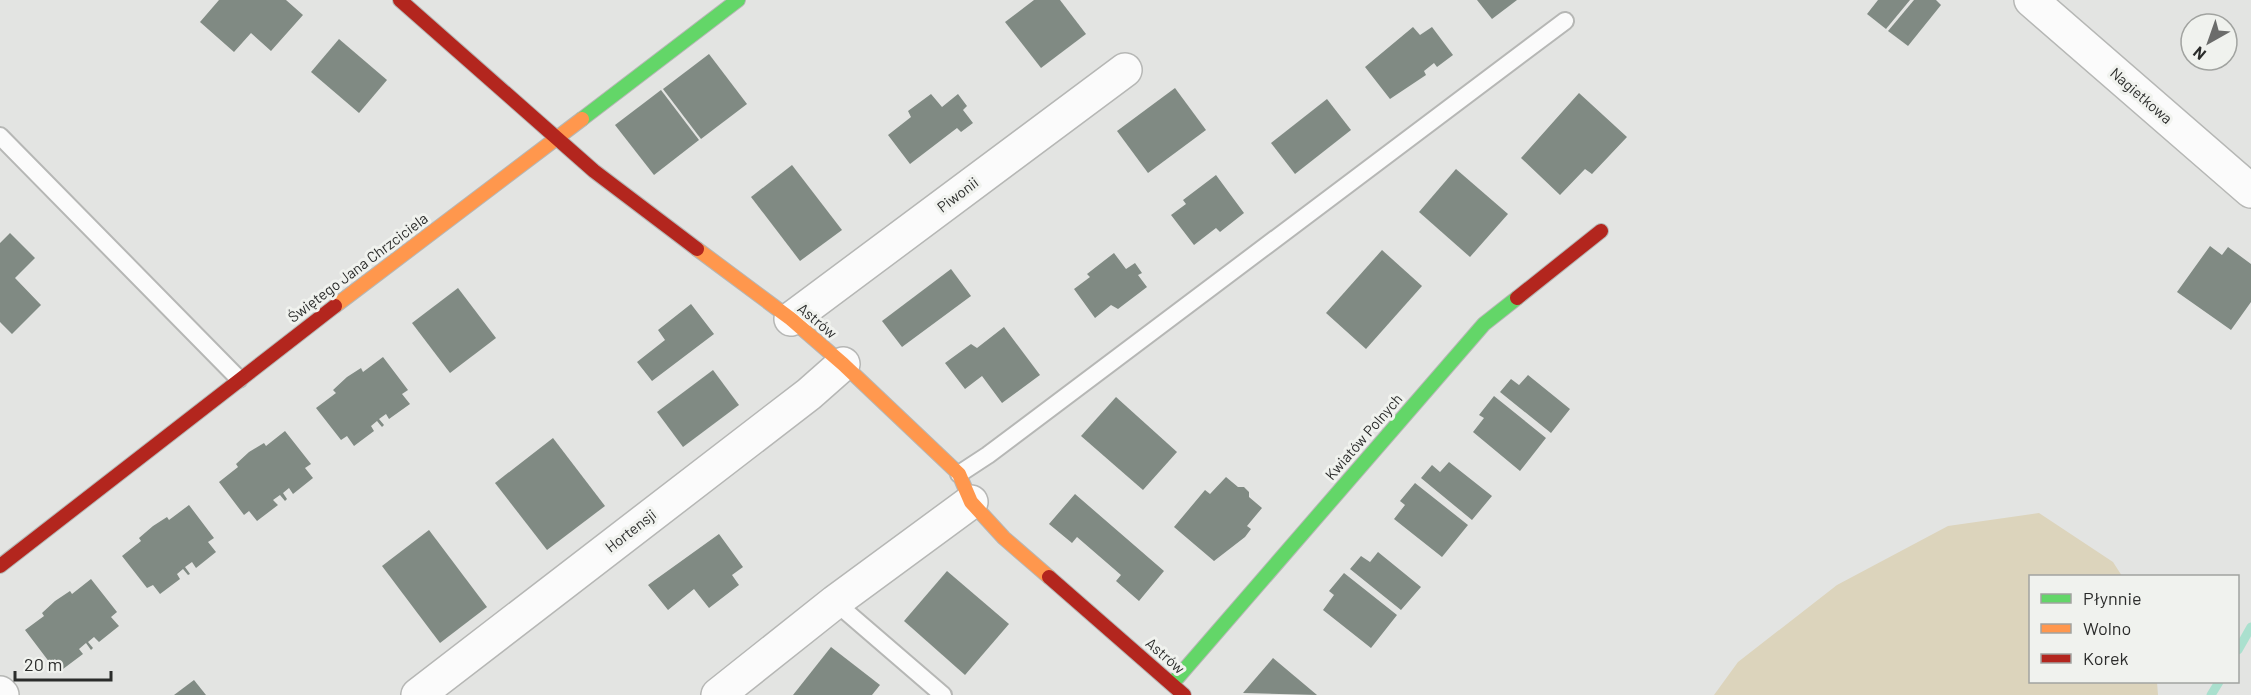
<svg xmlns="http://www.w3.org/2000/svg" width="2251" height="695" viewBox="0 0 2251 695" font-family="Barlow,sans-serif">
<style>
.green{fill:#dcd4bc}
.lines{fill:none;stroke-linecap:round;stroke-linejoin:round}
.stream{stroke:#aae0ce;stroke-width:9}
.building{fill:#808a83}
.lane-casing{stroke:#b6b7b5;stroke-width:20}
.street-casing{stroke:#b6b7b5;stroke-width:36}
.fast-casing{stroke:#b6b7b5;stroke-width:16}
.slow-casing{stroke:#b6b7b5;stroke-width:16}
.jam-casing{stroke:#b6b7b5;stroke-width:16}
.lane{stroke:#fbfbfb;stroke-width:16}
.street{stroke:#fbfbfb;stroke-width:33}
.fast{stroke:#63d668;stroke-width:14}
.slow{stroke:#ff974d;stroke-width:14}
.jam{stroke:#b3261e;stroke-width:14}
.labels{text-anchor:middle;stroke-width:6;stroke-linejoin:round;paint-order:stroke}
.street-label{font-size:15px;fill:#2b2c2b;stroke:#f0f2ee}
</style>
<rect width="100%" height="100%" fill="#e3e4e2"/>
<!-- green -->
<path class="green" d="M 2039,513 L 2113,562 L 2122,576 L 2030,576 L 2030,682 L 2157,682 L 2158,695 L 1714,695 L 1738,662 L 1837,585 L 1948,526 Z"/>
<g class="lines">
<!-- stream -->
<g class="stream">
<path d="M 2238,650 L 2251,627"/>
<path d="M 2211,695 L 2219,682"/>
</g>
</g>
<!-- building -->
<g class="building">
<path d="M 219,0 L 286,0 L 303,15 L 271,51 L 251,33 L 234,52 L 200,22 Z"/>
<path d="M 1034,0 L 1060,0 L 1086,34 L 1041,68 L 1005,22 Z"/>
<path d="M 1477,0 L 1517,0 L 1492,19 Z"/>
<path d="M 1878,0 L 1910,0 L 1886,29 L 1867,14 Z"/>
<path d="M 1914,0 L 1936,0 L 1941,5 L 1908,46 L 1888,31 Z"/>
<path d="M 1413,27 L 1420,35 L 1432,27 L 1453,55 L 1437,67 L 1434,63 L 1424,71 L 1426,75 L 1390,99 L 1365,67 Z"/>
<path d="M 339,39 L 387,80 L 359,113 L 311,72 Z"/>
<path d="M 709,54 L 747,104 L 701,139 L 663,89 Z"/>
<path d="M 1175,88 L 1206,130 L 1148,173 L 1117,131 Z"/>
<path d="M 661,90 L 699,140 L 654,175 L 615,125 Z"/>
<path d="M 1579,93 L 1627,137 L 1592,174 L 1585,169 L 1560,195 L 1521,158 Z"/>
<path d="M 931,94 L 942,107 L 958,94 L 967,106 L 963,110 L 973,123 L 961,132 L 957,128 L 910,164 L 888,135 L 911,117 L 908,111 Z"/>
<path d="M 1327,99 L 1351,130 L 1295,174 L 1271,143 Z"/>
<path d="M 792,165 L 842,230 L 800,261 L 751,197 Z"/>
<path d="M 1456,169 L 1508,214 L 1470,257 L 1419,212 Z"/>
<path d="M 1216,175 L 1244,213 L 1220,232 L 1216,228 L 1194,245 L 1171,215 L 1186,204 L 1183,200 Z"/>
<path d="M 10,233 L 35,258 L 15,278 L 41,305 L 12,334 L 0,322 L 0,243 Z"/>
<path d="M 2210,246 L 2222,255 L 2228,247 L 2251,264 L 2251,302 L 2231,330 L 2177,292 Z"/>
<path d="M 1382,250 L 1422,286 L 1366,349 L 1326,313 Z"/>
<path d="M 1114,253 L 1126,269 L 1135,263 L 1142,273 L 1138,275 L 1147,287 L 1118,309 L 1111,305 L 1095,318 L 1074,289 L 1090,277 L 1087,274 Z"/>
<path d="M 951,269 L 971,296 L 902,347 L 882,321 Z"/>
<path d="M 458,288 L 496,338 L 450,373 L 412,323 Z"/>
<path d="M 691,304 L 714,334 L 652,381 L 637,362 L 665,340 L 658,330 Z"/>
<path d="M 1004,327 L 1040,375 L 1002,403 L 982,376 L 965,389 L 945,363 L 971,344 L 977,348 Z"/>
<path d="M 383,357 L 408,390 L 402,394 L 410,404 L 389,419 L 386,414 L 379,419 L 384,425 L 382,427 L 377,421 L 371,426 L 374,431 L 354,446 L 347,436 L 341,440 L 316,408 L 336,393 L 333,390 L 347,377 L 361,368 L 363,372 Z"/>
<path d="M 713,370 L 739,405 L 683,447 L 657,412 Z"/>
<path d="M 1528,375 L 1570,409 L 1551,433 L 1500,392 L 1511,379 L 1519,385 Z"/>
<path d="M 1494,396 L 1546,438 L 1520,471 L 1473,432 L 1484,418 L 1479,415 Z"/>
<path d="M 1116,397 L 1177,452 L 1143,490 L 1081,436 Z"/>
<path d="M 285,431 L 311,464 L 305,468 L 313,478 L 293,494 L 289,488 L 283,493 L 287,499 L 285,501 L 280,495 L 273,500 L 278,505 L 257,521 L 249,511 L 244,515 L 219,482 L 238,467 L 236,464 L 249,452 L 264,443 L 266,446 Z"/>
<path d="M 553,438 L 605,506 L 547,550 L 495,483 Z"/>
<path d="M 1449,462 L 1492,496 L 1472,520 L 1421,478 L 1432,465 L 1440,472 Z"/>
<path d="M 1226,477 L 1238,487 L 1244,487 L 1249,492 L 1249,497 L 1262,508 L 1247,526 L 1251,529 L 1245,537 L 1214,561 L 1174,527 L 1205,490 L 1210,494 Z"/>
<path d="M 1415,483 L 1468,525 L 1442,557 L 1394,519 L 1405,505 L 1400,501 Z"/>
<path d="M 1075,494 L 1164,571 L 1139,601 L 1116,581 L 1121,575 L 1077,537 L 1072,543 L 1049,524 Z"/>
<path d="M 189,505 L 214,538 L 208,542 L 216,552 L 196,568 L 192,562 L 185,567 L 190,574 L 188,575 L 183,569 L 177,574 L 180,579 L 160,594 L 153,585 L 147,588 L 122,556 L 141,541 L 139,538 L 153,526 L 167,517 L 169,520 Z"/>
<path d="M 429,530 L 487,607 L 440,643 L 382,566 Z"/>
<path d="M 719,534 L 743,567 L 732,575 L 739,585 L 709,608 L 694,589 L 668,610 L 648,585 Z"/>
<path d="M 1378,552 L 1421,587 L 1401,610 L 1350,569 L 1361,556 L 1370,562 Z"/>
<path d="M 947,571 L 1009,624 L 965,675 L 904,621 Z"/>
<path d="M 1344,573 L 1397,615 L 1371,648 L 1323,610 L 1334,595 L 1329,591 Z"/>
<path d="M 91,579 L 117,612 L 111,617 L 119,626 L 99,642 L 94,637 L 88,642 L 93,648 L 91,650 L 86,643 L 79,649 L 83,654 L 63,669 L 55,659 L 50,663 L 25,630 L 44,616 L 42,613 L 55,601 L 70,591 L 72,594 Z"/>
<path d="M 831,647 L 880,685 L 872,695 L 793,695 Z"/>
<path d="M 1273,658 L 1317,695 L 1243,693 Z"/>
<path d="M 194,680 L 206,695 L 174,695 Z"/>
</g>
<g class="lines">
<defs>
<g id="lane">
<path d="M 0,136 L 239,379"/>
<path d="M 959,474 L 988,455 L 1565,21"/>
<path d="M 835,602 L 943,695"/>
</g>
<g id="street">
<path d="M 2031,0 L 2251,191"/>
<path d="M 791,319 L 1125,70"/>
<path d="M 0,693 L 2,695"/>
<path d="M 418,695 L 809,394 L 843,364"/>
<path d="M 718,695 L 835,602 L 971,502"/>
</g>
<g id="fast">
<path d="M 582,119 L 738,0"/>
<path d="M 1172,684 L 1484,324 L 1517,298"/>
</g>
<g id="slow">
<path d="M 697,249 L 791,319 L 843,364 L 959,474 L 971,502 L 1004,538 L 1049,577"/>
<path d="M 335,306 L 582,119"/>
</g>
<g id="jam">
<path d="M 400,0 L 594,171 L 697,249"/>
<path d="M 1517,298 L 1601,231"/>
<path d="M 0,566 L 335,306"/>
<path d="M 1049,577 L 1184,695"/>
</g>
</defs>
<!-- lane casing -->
<use href="#lane" class="lane-casing"/>
<!-- street casing -->
<use href="#street" class="street-casing"/>
<!-- fast casing -->
<use href="#fast" class="fast-casing"/>
<!-- slow casing -->
<use href="#slow" class="slow-casing"/>
<!-- jam casing -->
<use href="#jam" class="jam-casing"/>
<!-- lane -->
<use href="#lane" class="lane"/>
<!-- street -->
<use href="#street" class="street"/>
<!-- fast -->
<use href="#fast" class="fast"/>
<!-- slow -->
<use href="#slow" class="slow"/>
<!-- jam -->
<use href="#jam" class="jam"/>
</g>
<g class="labels">
<!-- street labels -->
<g class="street-label">
<text transform="translate(2141 96) rotate(41)" y="5">Nagietkowa</text>
<text transform="translate(958 195) rotate(-37)" y="5">Piwonii</text>
<text transform="translate(358 268) rotate(-37)" y="5">Świętego Jana Chrzciciela</text>
<text transform="translate(817 321) rotate(40)" y="5">Astrów</text>
<text transform="translate(1364 437) rotate(-49)" y="5">Kwiatów Polnych</text>
<text transform="translate(631 531) rotate(-38)" y="5">Hortensji</text>
<text transform="translate(1165 656) rotate(41)" y="5">Astrów</text>
</g>
</g>
<!-- legend -->
<rect x="2029" y="575" width="210" height="108" fill="#f0f2ee" stroke="#a1a3a0" stroke-width="1.5"/>
<rect x="2041" y="594" width="30" height="9" fill="#63d668" stroke="#a1a3a0" stroke-width="1.5"/>
<text x="2083" y="605" font-size="18" fill="#2b2c2b">Płynnie</text>
<rect x="2041" y="624" width="30" height="9" fill="#ff974d" stroke="#a1a3a0" stroke-width="1.5"/>
<text x="2083" y="635" font-size="18" fill="#2b2c2b">Wolno</text>
<rect x="2041" y="654" width="30" height="9" fill="#b3261e" stroke="#a1a3a0" stroke-width="1.5"/>
<text x="2083" y="665" font-size="18" fill="#2b2c2b">Korek</text>
<!-- north arrow -->
<g transform="translate(2209 42) rotate(220)"><circle r="28" fill="#f0f2ee" stroke="#a1a3a0" stroke-width="1.5"/>
<path d="M0-4.5L10 22L0 15L-10 22Z" fill="#6b6c6b"/>
<text y="-9" font-size="16" font-weight="bold" text-anchor="middle" fill="#2b2c2b">N</text>
</g>
<!-- scale -->
<path d="M15 671v9h96v-9" fill="none" stroke="#2b2c2b" stroke-width="3"/>
<text x="24" y="671" font-size="18" fill="#2b2c2b" stroke="#f0f2ee" stroke-width="4.5" paint-order="stroke">20 m</text>
</svg>
